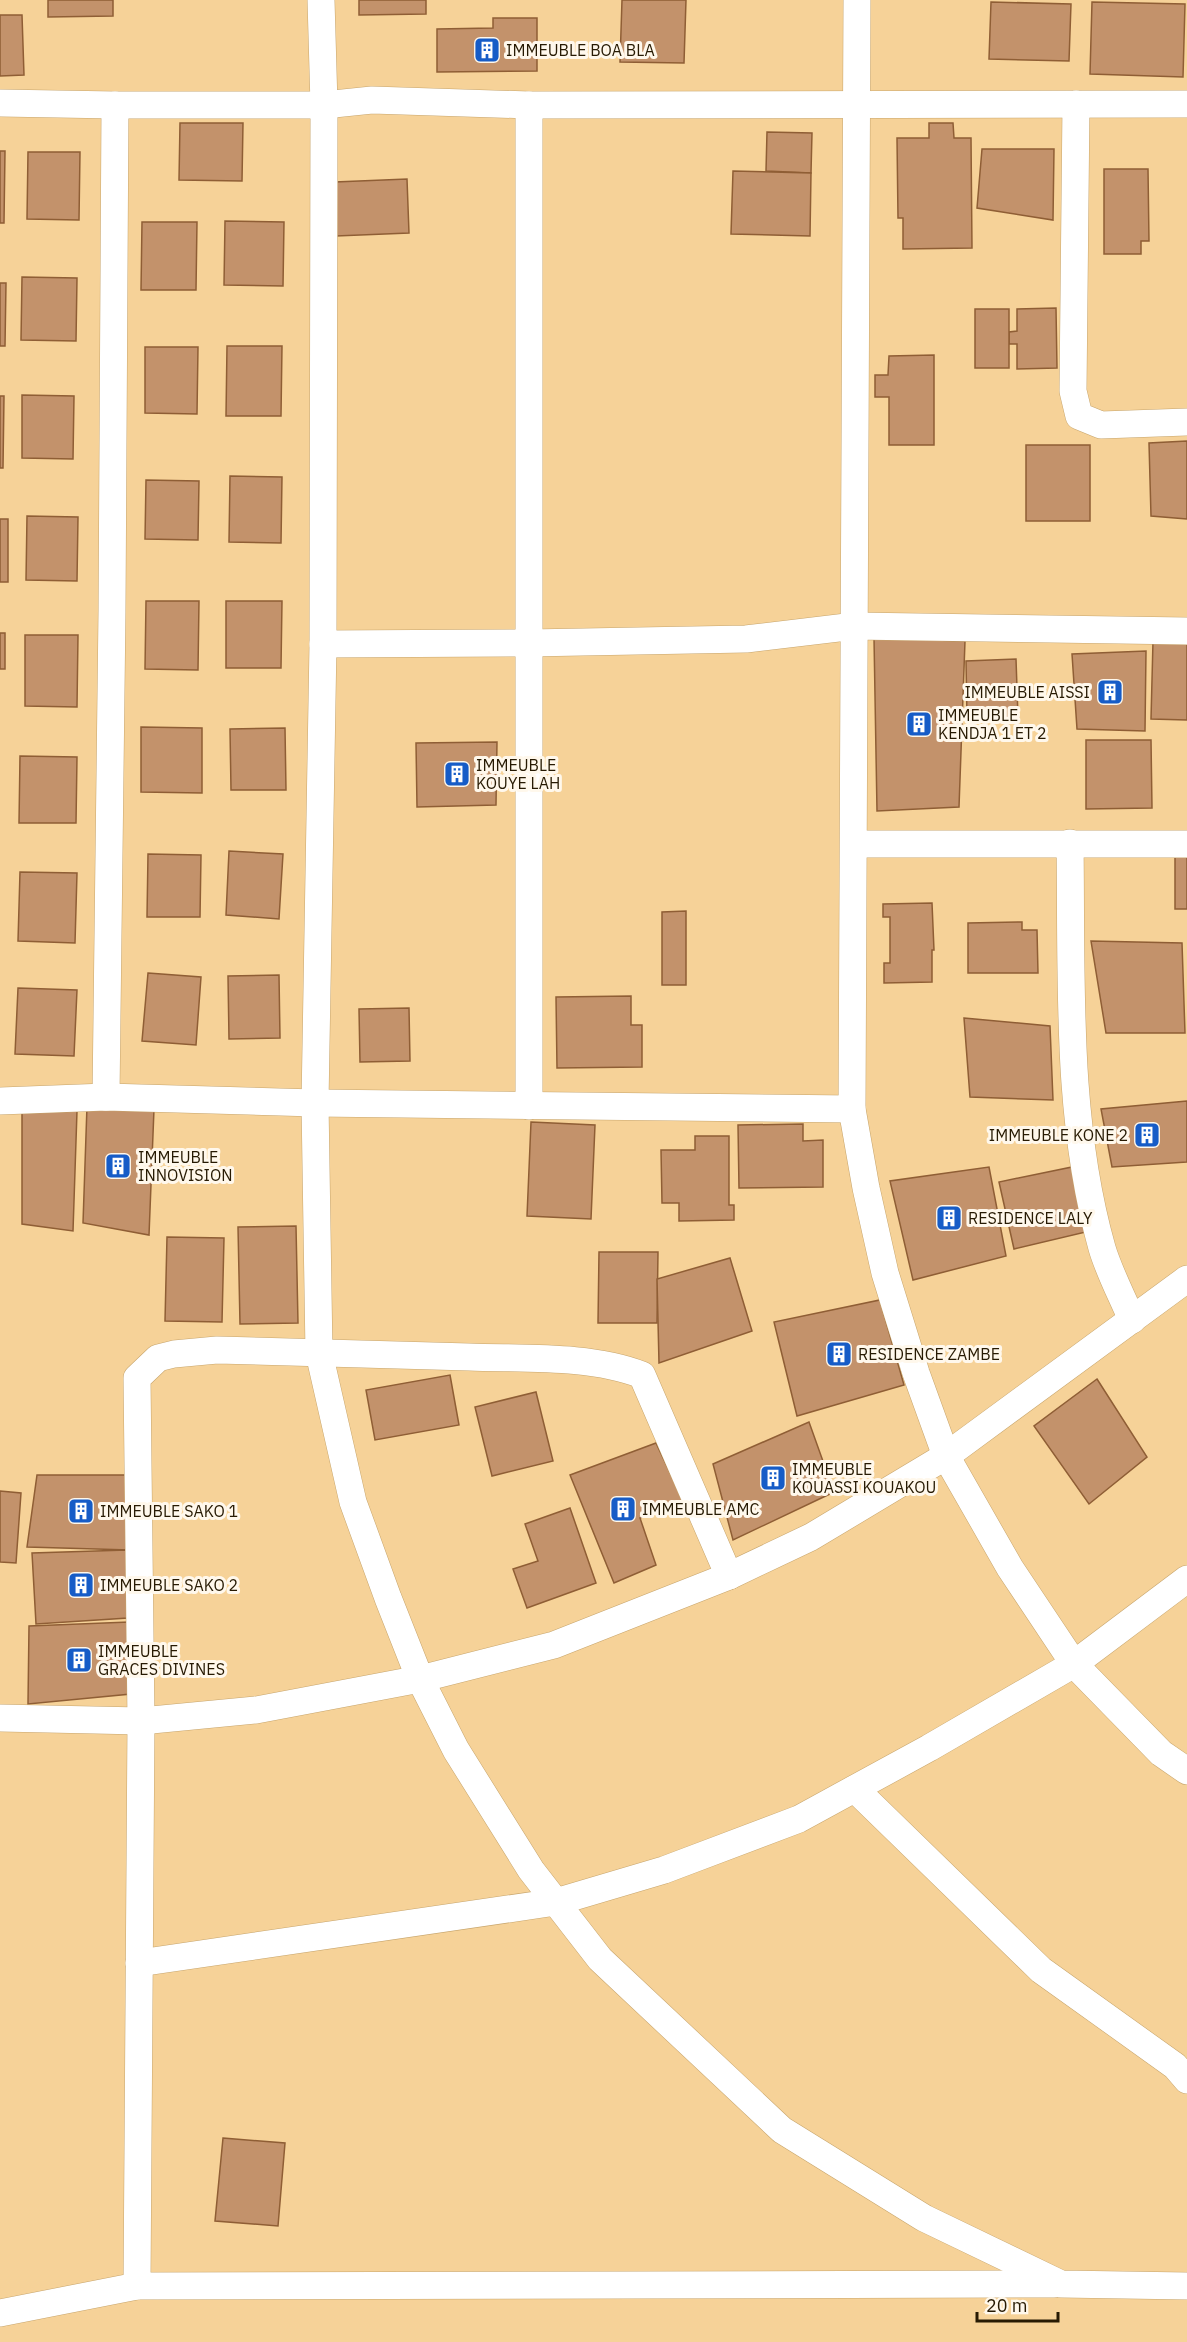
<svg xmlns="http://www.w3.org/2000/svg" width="1187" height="2342" viewBox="0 0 1187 2342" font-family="'IBM Plex Sans',sans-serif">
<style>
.building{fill:#c3926b;stroke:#8f5e35;stroke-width:1.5}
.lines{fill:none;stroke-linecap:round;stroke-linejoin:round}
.minor-casing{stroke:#c7a56c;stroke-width:28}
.minor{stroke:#fff;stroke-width:27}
.labels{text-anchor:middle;stroke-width:6;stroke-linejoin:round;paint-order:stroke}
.poi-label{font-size:16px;fill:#271a03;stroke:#fff8ec;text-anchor:start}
</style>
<rect width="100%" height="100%" fill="#f6d298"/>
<!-- building -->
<g class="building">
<path d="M 48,0 L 113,0 L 113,16 L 48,17 Z"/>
<path d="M 359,0 L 426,0 L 426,14 L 359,15 Z"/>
<path d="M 622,0 L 686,0 L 684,63 L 620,62 Z"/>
<path d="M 991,2 L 1071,4 L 1069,61 L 989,59 Z"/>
<path d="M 1092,2 L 1185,4 L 1183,77 L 1090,74 Z"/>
<path d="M 0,15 L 22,15 L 24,75 L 0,76 Z"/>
<path d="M 493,18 L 537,18 L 537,71 L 437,72 L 437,29 L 493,28 Z"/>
<path d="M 180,123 L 243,123 L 242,181 L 179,180 Z"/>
<path d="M 929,123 L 953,123 L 954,138 L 971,138 L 972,248 L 903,249 L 903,218 L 898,218 L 897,138 L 929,138 Z"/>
<path d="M 767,132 L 812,133 L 811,173 L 766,171 Z"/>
<path d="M 982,149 L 1054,149 L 1053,220 L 977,208 Z"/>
<path d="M 0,151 L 5,151 L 4,223 L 0,223 Z"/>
<path d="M 28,152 L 80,152 L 79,220 L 27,219 Z"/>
<path d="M 1104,169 L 1148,169 L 1149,241 L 1141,241 L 1141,254 L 1104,254 Z"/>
<path d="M 733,171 L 811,173 L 810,236 L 731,234 Z"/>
<path d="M 407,179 L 409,233 L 336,236 L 335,182 Z"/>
<path d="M 225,221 L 284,222 L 283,286 L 224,285 Z"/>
<path d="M 142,222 L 197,222 L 196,290 L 141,290 Z"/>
<path d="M 22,277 L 77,278 L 76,341 L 21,340 Z"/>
<path d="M 0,283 L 6,283 L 5,346 L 0,346 Z"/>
<path d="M 1056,308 L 1057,368 L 1017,369 L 1017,344 L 1009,344 L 1009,332 L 1017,331 L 1017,309 Z"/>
<rect x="975" y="309" width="34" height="59"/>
<path d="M 227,346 L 282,346 L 281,416 L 226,416 Z"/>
<path d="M 145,347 L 198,347 L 197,414 L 145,413 Z"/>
<path d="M 934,355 L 934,445 L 889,445 L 889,397 L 875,397 L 875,375 L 888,375 L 889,356 Z"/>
<path d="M 22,395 L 74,396 L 73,459 L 22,458 Z"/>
<path d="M 0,396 L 4,396 L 3,468 L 0,468 Z"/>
<path d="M 1187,441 L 1187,519 L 1151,516 L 1149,443 Z"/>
<rect x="1026" y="445" width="64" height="76"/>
<path d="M 230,476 L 282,477 L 281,543 L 229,542 Z"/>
<path d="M 146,480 L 199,481 L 198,540 L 145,539 Z"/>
<path d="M 27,516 L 78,517 L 77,581 L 26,580 Z"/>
<rect x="0" y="519" width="8" height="63"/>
<path d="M 146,601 L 199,601 L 198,670 L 145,669 Z"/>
<path d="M 226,601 L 282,601 L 281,668 L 226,668 Z"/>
<rect x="0" y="633" width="5" height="36"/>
<path d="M 25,635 L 78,635 L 77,707 L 25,706 Z"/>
<path d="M 874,638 L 965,641 L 959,807 L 877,811 Z"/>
<path d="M 1153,641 L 1187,642 L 1187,720 L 1151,719 Z"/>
<path d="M 1146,651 L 1145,731 L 1077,729 L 1072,654 Z"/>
<path d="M 1016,659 L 1018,717 L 967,719 L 966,661 Z"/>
<path d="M 141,727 L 202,728 L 202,793 L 141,792 Z"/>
<path d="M 285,728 L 286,790 L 231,790 L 230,729 Z"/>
<path d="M 1086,740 L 1151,740 L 1152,808 L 1086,809 Z"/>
<path d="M 497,742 L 496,805 L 417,807 L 416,743 Z"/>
<path d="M 20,756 L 77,757 L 76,823 L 19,823 Z"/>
<path d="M 229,851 L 283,854 L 279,919 L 226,915 Z"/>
<path d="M 148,854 L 201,855 L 200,917 L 147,917 Z"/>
<rect x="1175" y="857" width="12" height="52"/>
<path d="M 20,872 L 77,873 L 75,943 L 18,941 Z"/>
<path d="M 932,903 L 934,950 L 932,950 L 932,982 L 884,983 L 884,963 L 890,963 L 890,917 L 883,917 L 883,904 Z"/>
<path d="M 686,911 L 686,985 L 662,985 L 662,912 Z"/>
<path d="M 1022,922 L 1022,930 L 1037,930 L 1038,973 L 968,973 L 968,923 Z"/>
<path d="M 1091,941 L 1182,943 L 1185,1033 L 1106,1033 Z"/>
<path d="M 148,973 L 201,977 L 196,1045 L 142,1041 Z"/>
<path d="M 279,975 L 280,1038 L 229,1039 L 228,976 Z"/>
<path d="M 18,988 L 77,990 L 74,1056 L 15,1054 Z"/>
<path d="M 631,996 L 631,1025 L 642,1025 L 642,1067 L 557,1068 L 556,997 Z"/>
<path d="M 409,1008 L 410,1061 L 360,1062 L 359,1009 Z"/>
<path d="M 964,1018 L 1050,1026 L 1053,1100 L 970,1097 Z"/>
<path d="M 1187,1101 L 1187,1162 L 1112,1167 L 1101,1109 Z"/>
<path d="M 87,1106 L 154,1109 L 149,1235 L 83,1223 Z"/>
<path d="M 77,1111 L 73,1231 L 22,1224 L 22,1113 Z"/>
<path d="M 531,1122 L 595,1125 L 591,1219 L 527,1216 Z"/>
<path d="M 803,1124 L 803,1141 L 823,1140 L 823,1187 L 739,1188 L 738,1125 Z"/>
<path d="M 695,1136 L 729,1136 L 729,1205 L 734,1205 L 734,1220 L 679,1221 L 679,1203 L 662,1203 L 661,1150 L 695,1150 Z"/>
<path d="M 1077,1166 L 1090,1231 L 1014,1249 L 999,1182 Z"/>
<path d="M 989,1167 L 1006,1256 L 913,1280 L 890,1181 Z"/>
<path d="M 296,1226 L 298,1323 L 240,1324 L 238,1227 Z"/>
<path d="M 167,1237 L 224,1238 L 222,1322 L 165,1321 Z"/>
<path d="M 599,1252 L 658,1252 L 657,1323 L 598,1323 Z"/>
<path d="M 730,1258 L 752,1331 L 659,1363 L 657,1279 Z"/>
<path d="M 880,1300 L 904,1385 L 797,1416 L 774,1322 Z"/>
<path d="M 450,1375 L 459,1425 L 375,1440 L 366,1390 Z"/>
<path d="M 1097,1379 L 1147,1457 L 1089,1504 L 1034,1426 Z"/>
<path d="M 536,1392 L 553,1461 L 492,1476 L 475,1407 Z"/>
<path d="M 809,1422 L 834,1492 L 733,1540 L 713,1464 Z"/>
<path d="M 656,1443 L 683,1500 L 640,1518 L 656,1565 L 614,1583 L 570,1475 Z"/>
<path d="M 37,1475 L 129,1475 L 130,1550 L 27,1547 Z"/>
<path d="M 0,1491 L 21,1493 L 16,1563 L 0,1562 Z"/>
<path d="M 570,1508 L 596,1583 L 527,1608 L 513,1569 L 538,1561 L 525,1524 Z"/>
<path d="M 127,1550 L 128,1618 L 36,1624 L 32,1553 Z"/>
<path d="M 129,1622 L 131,1694 L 28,1704 L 29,1626 Z"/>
<path d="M 223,2138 L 285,2143 L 278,2226 L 215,2221 Z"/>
</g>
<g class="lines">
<defs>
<g id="minor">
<path d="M 321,0 L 324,105 L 323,644 L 315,1103 L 319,1353 L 353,1502 L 388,1598 L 420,1679 L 456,1750 L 531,1870 L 600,1959 L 782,2130 L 924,2218 L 1061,2284 L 1187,2286"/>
<path d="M 857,0 L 852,1109 L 866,1188 L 885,1273 L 916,1373 L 946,1456 L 1010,1568 L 1074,1664 L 1161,1753 L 1187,1771"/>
<path d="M 0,103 L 115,105 L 324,105 L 372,100 L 529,105 L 1187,104"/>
<path d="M 1076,104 L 1073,391 L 1079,416 L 1101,425 L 1187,422"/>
<path d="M 323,644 L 529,643 L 746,639 L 855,626 L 1187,631"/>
<path d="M 1070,843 C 1072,978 1065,1117 1102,1248 C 1109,1272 1122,1296 1132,1320"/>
<path d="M 855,844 L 1187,844"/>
<path d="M 106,1097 L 112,611 L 115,105"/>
<path d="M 0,1101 L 106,1097 L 315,1103 L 852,1109"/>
<path d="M 529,1106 L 529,105"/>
<path d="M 0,1718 L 141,1721 L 256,1710 L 420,1679 L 554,1645 L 729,1576 L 811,1537 L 946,1456 L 1187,1279"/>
<path d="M 855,1789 L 1041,1970 L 1175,2066 L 1187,2080"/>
<path d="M 139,1963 L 556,1902 L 664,1870 L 799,1819 L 929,1748 L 1074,1664 L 1187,1579"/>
<path d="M 137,2286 L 141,1721 L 137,1378 L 158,1358 L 174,1354 L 217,1350 C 301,1353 385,1355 469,1357 C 524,1359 591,1355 642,1375 L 729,1576"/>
<path d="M 0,2313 L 137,2286 L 1054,2284"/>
</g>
</defs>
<!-- minor casing -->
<use href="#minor" class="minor-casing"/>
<!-- minor -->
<use href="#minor" class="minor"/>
</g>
<!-- icons -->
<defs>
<symbol id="building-square" viewBox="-11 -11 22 22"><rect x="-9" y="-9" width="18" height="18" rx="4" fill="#165cc7" stroke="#fff8ec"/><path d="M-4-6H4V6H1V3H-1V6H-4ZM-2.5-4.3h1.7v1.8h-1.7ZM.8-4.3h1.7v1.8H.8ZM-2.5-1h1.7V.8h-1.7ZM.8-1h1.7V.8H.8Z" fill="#fff"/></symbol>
</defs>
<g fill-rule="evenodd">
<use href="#building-square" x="472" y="35" width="30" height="30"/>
<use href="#building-square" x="1095" y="677" width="30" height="30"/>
<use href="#building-square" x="904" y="709" width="30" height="30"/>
<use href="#building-square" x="442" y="759" width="30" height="30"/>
<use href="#building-square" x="1132" y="1120" width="30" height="30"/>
<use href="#building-square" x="103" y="1151" width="30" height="30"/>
<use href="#building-square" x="934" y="1203" width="30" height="30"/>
<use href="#building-square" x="824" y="1339" width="30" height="30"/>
<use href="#building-square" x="758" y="1463" width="30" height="30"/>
<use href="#building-square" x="608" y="1494" width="30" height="30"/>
<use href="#building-square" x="66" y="1496" width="30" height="30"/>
<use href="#building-square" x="66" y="1570" width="30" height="30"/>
<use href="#building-square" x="64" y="1645" width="30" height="30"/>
</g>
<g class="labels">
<!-- poi labels -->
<g class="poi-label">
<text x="506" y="56">IMMEUBLE BOA BLA</text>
<text x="1090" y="698" text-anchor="end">IMMEUBLE AISSI</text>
<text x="938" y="721">IMMEUBLE<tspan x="938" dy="18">KENDJA 1 ET 2</tspan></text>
<text x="476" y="771">IMMEUBLE<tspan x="476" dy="18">KOUYE LAH</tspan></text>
<text x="1128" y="1141" text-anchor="end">IMMEUBLE KONE 2</text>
<text x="138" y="1163">IMMEUBLE<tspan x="138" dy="18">INNOVISION</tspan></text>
<text x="968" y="1224">RESIDENCE LALY</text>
<text x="858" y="1360">RESIDENCE ZAMBE</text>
<text x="792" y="1475">IMMEUBLE<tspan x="792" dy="18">KOUASSI KOUAKOU</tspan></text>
<text x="642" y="1515">IMMEUBLE AMC</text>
<text x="100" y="1517">IMMEUBLE SAKO 1</text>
<text x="100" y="1591">IMMEUBLE SAKO 2</text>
<text x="98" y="1657">IMMEUBLE<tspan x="98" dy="18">GRACES DIVINES</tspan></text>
</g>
</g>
<!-- scale -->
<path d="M977 2312v9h81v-9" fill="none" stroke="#271a03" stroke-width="3"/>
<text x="986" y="2312" font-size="18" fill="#271a03" stroke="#fff8ec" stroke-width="4.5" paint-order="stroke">20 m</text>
</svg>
